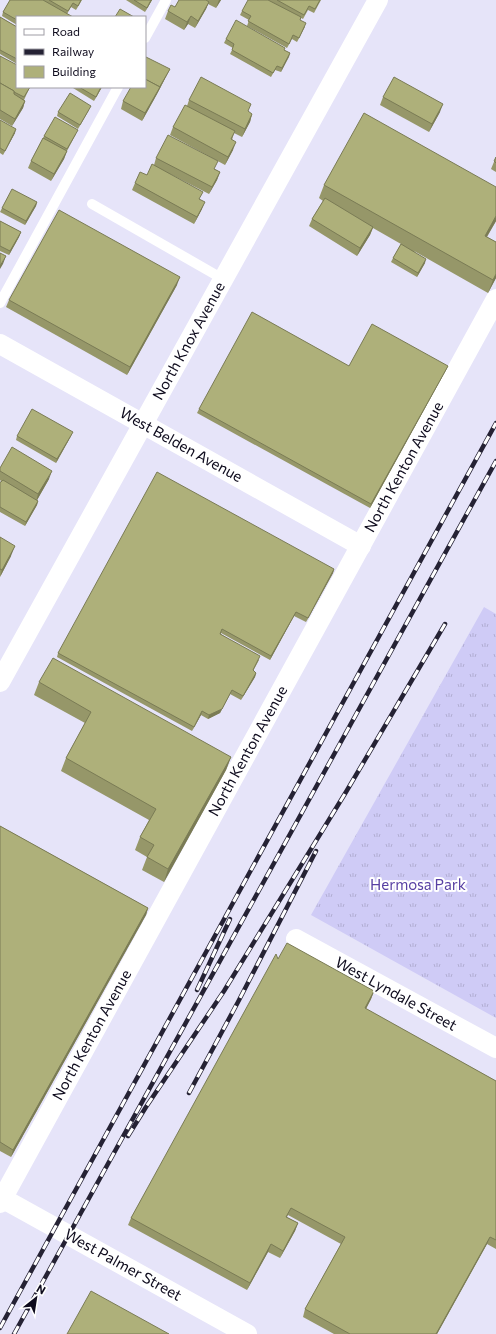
<svg xmlns="http://www.w3.org/2000/svg" width="496" height="1334" viewBox="0 0 496 1334" font-family="Commissioner,sans-serif">
<style>
.grass{fill:url(#grass-tufts)}
.lines{fill:none;stroke-linecap:round;stroke-linejoin:round}
.lane{stroke:#fff;stroke-width:10}
.street{stroke:#fff;stroke-width:20}
.rail-casing{stroke:#252234;stroke-width:4.5}
.rail{stroke:#fff;stroke-width:3;stroke-dasharray:9;stroke-linecap:butt}
.wall{fill:#969769}
.shaded-wall{fill:#7a7b55}
.building{fill:#aeb07a;stroke:#7a7b55}
.labels{text-anchor:middle;stroke-width:4;stroke-linejoin:round;paint-order:stroke}
.street-label{font-size:15px;fill:#0e0b1d;stroke:#fff}
.park-label{font-size:15px;fill:#573fa3;stroke:#fff}
</style>
<defs>
<pattern id="grass-tufts" width="24" height="20" patternUnits="userSpaceOnUse"><rect width="24" height="20" fill="#cfcbf6"/><path d="M3 7l-1-3M5 7V3M7 7l1-3M15 17l-1-3M17 17v-4M19 17l1-3" fill="none" stroke="#b1add2"/></pattern>
</defs>
<rect width="100%" height="100%" fill="#e6e4f9"/>
<!-- grass -->
<path class="grass" d="M 484,607 L 496,614 L 496,1018 L 311,915 Z"/>
<g class="lines">
<!-- lane -->
<g class="lane">
<path d="M 145,38 L 166,0"/>
<path d="M 92,204 L 223,279"/>
<path d="M 0,303 L 118,87"/>
</g>
<!-- street -->
<g class="street">
<path d="M 0,344 L 361,546"/>
<path d="M 0,682 L 378,0"/>
<path d="M 296,939 L 496,1048"/>
<path d="M 0,1197 L 247,1334"/>
<path d="M 0,1203 L 496,299"/>
</g>
<defs>
<g id="rail">
<path d="M 197,990 L 230,919"/>
<path d="M 189,1093 L 238,1002 L 316,851"/>
<path d="M 128,1136 L 146,1107 L 224,991 L 346,792 L 445,624"/>
<path d="M 0,1328 L 496,423"/>
<path d="M 14,1334 L 496,461"/>
</g>
</defs>
<!-- rail casing -->
<use href="#rail" class="rail-casing"/>
<!-- rail -->
<use href="#rail" class="rail"/>
</g>
<!-- wall -->
<g class="wall">
<path d="M 10,0 L 82,0 L 76,10 L 71,7 L 67,14 L 17,17 L 17,25 L 2,16 L 3,12 Z"/>
<path d="M 126,0 L 152,0 L 145,12 Z"/>
<path d="M 179,0 L 221,0 L 216,8 L 208,4 L 206,9 L 195,28 L 188,24 L 184,30 L 165,19 L 168,11 L 175,7 Z"/>
<path d="M 269,0 L 321,0 L 314,13 L 308,10 L 303,19 L 301,18 L 300,20 L 305,27 L 297,42 L 292,39 L 287,48 L 247,26 L 249,20 L 240,15 L 242,11 Z"/>
<path d="M 0,17 L 17,27 L 17,64 L 0,54 Z"/>
<path d="M 226,39 L 284,50 L 290,53 L 281,72 L 275,70 L 271,77 L 230,54 L 233,48 L 224,43 Z"/>
<path d="M 0,56 L 30,87 L 24,100 L 25,101 L 23,108 L 12,126 L 0,119 Z"/>
<path d="M 170,69 L 157,94 L 142,121 L 121,109 L 123,101 Z"/>
<path d="M 73,87 L 102,87 L 94,101 L 73,88 Z"/>
<path d="M 383,97 L 440,112 L 429,132 L 380,105 Z"/>
<path d="M 189,100 L 248,112 L 252,114 L 250,122 L 242,137 L 234,133 L 232,140 L 233,150 L 225,165 L 170,135 L 173,127 L 187,106 Z"/>
<path d="M 89,110 L 78,129 L 57,116 L 58,112 Z"/>
<path d="M 0,120 L 15,133 L 3,155 L 0,153 Z"/>
<path d="M 76,134 L 67,151 L 64,159 L 51,181 L 28,168 L 31,161 L 44,136 Z"/>
<path d="M 496,157 L 496,172 L 491,169 Z"/>
<path d="M 156,158 L 215,169 L 220,172 L 217,180 L 209,194 L 170,174 L 200,199 L 202,209 L 194,224 L 132,190 L 135,183 L 147,175 L 154,165 Z"/>
<path d="M 324,185 L 496,187 L 496,221 L 487,237 L 496,242 L 496,278 L 488,293 L 414,251 L 425,263 L 417,277 L 391,262 L 393,258 L 401,244 L 373,228 L 370,235 L 357,256 L 309,226 L 312,219 L 323,201 L 319,198 Z"/>
<path d="M 37,202 L 36,206 L 25,225 L 0,212 L 2,208 Z"/>
<path d="M 0,221 L 21,232 L 19,237 L 9,255 L 0,251 Z"/>
<path d="M 177,285 L 127,375 L 6,307 L 9,300 Z"/>
<path d="M 349,366 L 448,366 L 446,370 L 370,508 L 197,413 L 199,409 Z"/>
<path d="M 17,436 L 71,436 L 56,463 L 16,440 Z"/>
<path d="M 0,468 L 49,479 L 37,500 L 38,501 L 37,505 L 25,526 L 0,512 L 0,482 L 2,482 L 0,480 Z"/>
<path d="M 0,537 L 11,556 L 0,577 Z"/>
<path d="M 334,569 L 333,573 L 306,622 L 294,616 L 270,660 L 221,633 L 221,634 L 259,660 L 253,671 L 256,673 L 255,677 L 241,700 L 230,694 L 220,713 L 208,719 L 201,715 L 192,731 L 57,657 L 58,653 Z"/>
<path d="M 39,682 L 231,757 L 226,770 L 164,882 L 142,870 L 147,857 L 135,850 L 140,837 L 149,820 L 61,771 L 66,758 L 85,723 L 34,695 Z"/>
<path d="M 0,826 L 148,908 L 146,915 L 11,1157 L 0,1151 Z"/>
<path d="M 278,959 L 374,991 L 371,999 L 366,1009 L 496,1081 L 496,1249 L 487,1244 L 437,1334 L 334,1334 L 303,1317 L 305,1309 L 341,1244 L 288,1215 L 287,1217 L 298,1223 L 295,1231 L 280,1258 L 268,1252 L 247,1290 L 128,1225 L 131,1218 Z"/>
</g>
<!-- shaded-wall -->
<g class="shaded-wall">
<path d="M 151,0 L 152,0 L 145,12 Z"/>
<path d="M 219,0 L 221,0 L 216,8 Z"/>
<path d="M 209,2 L 206,9 L 195,28 L 198,21 Z"/>
<path d="M 191,16 L 188,24 L 184,30 L 187,22 Z"/>
<path d="M 290,53 L 289,57 L 281,72 L 282,68 Z"/>
<path d="M 170,69 L 157,94 L 142,121 L 145,113 Z"/>
<path d="M 101,87 L 102,87 L 94,101 Z"/>
<path d="M 25,101 L 23,108 L 12,126 L 15,119 Z"/>
<path d="M 443,104 L 440,112 L 429,132 L 432,124 Z"/>
<path d="M 252,114 L 250,122 L 242,137 L 245,129 Z"/>
<path d="M 16,129 L 15,133 L 3,155 Z"/>
<path d="M 236,142 L 233,150 L 225,165 L 228,157 Z"/>
<path d="M 67,151 L 64,159 L 51,181 L 54,174 Z"/>
<path d="M 220,172 L 217,180 L 209,194 L 212,187 Z"/>
<path d="M 37,202 L 36,206 L 25,225 L 26,221 Z"/>
<path d="M 205,202 L 202,209 L 194,224 L 197,217 Z"/>
<path d="M 496,216 L 496,221 L 480,248 L 485,236 Z"/>
<path d="M 373,227 L 370,235 L 357,256 L 360,248 Z"/>
<path d="M 21,232 L 19,237 L 9,255 L 10,251 Z"/>
<path d="M 6,256 L 3,264 L 0,269 L 0,266 Z"/>
<path d="M 426,259 L 425,263 L 417,277 L 418,273 Z"/>
<path d="M 496,274 L 496,278 L 488,293 L 493,280 Z"/>
<path d="M 180,277 L 177,285 L 127,375 L 130,367 Z"/>
<path d="M 448,366 L 446,370 L 370,508 L 371,504 Z"/>
<path d="M 73,432 L 71,436 L 56,463 L 57,459 Z"/>
<path d="M 52,471 L 49,479 L 36,502 L 38,494 Z"/>
<path d="M 38,501 L 37,505 L 25,526 L 26,522 Z"/>
<path d="M 15,546 L 11,556 L 0,577 L 2,570 Z"/>
<path d="M 334,569 L 333,573 L 306,622 L 308,618 Z"/>
<path d="M 296,612 L 294,616 L 270,660 L 271,656 Z"/>
<path d="M 256,673 L 255,677 L 241,700 L 243,696 Z"/>
<path d="M 232,690 L 220,713 L 208,719 L 209,715 Z"/>
<path d="M 202,711 L 201,715 L 192,731 Z"/>
<path d="M 231,757 L 226,770 L 164,882 L 168,869 Z"/>
<path d="M 148,908 L 146,915 L 11,1157 L 13,1150 Z"/>
<path d="M 374,991 L 371,999 L 362,1016 L 365,1008 Z"/>
<path d="M 298,1223 L 295,1231 L 280,1258 L 283,1251 Z"/>
<path d="M 490,1237 L 487,1244 L 437,1334 L 436,1334 Z"/>
<path d="M 271,1244 L 268,1252 L 247,1290 L 250,1283 Z"/>
</g>
<!-- building -->
<g class="building">
<path d="M 10,0 L 43,0 L 73,17 L 17,17 L 17,20 L 3,12 Z"/>
<path d="M 49,0 L 81,0 L 78,6 L 73,3 L 68,11 Z"/>
<path d="M 134,0 L 151,0 L 147,8 Z"/>
<path d="M 179,0 L 206,0 L 209,2 L 198,21 L 191,16 L 187,22 L 168,11 L 171,5 L 175,7 Z"/>
<path d="M 248,0 L 268,0 L 301,17 L 300,20 L 306,23 L 299,38 L 293,35 L 289,44 L 248,21 L 251,16 L 242,11 Z"/>
<path d="M 277,0 L 320,0 L 315,9 L 309,6 L 304,15 Z"/>
<path d="M 120,9 L 134,17 L 115,17 Z"/>
<path d="M 0,17 L 17,27 L 17,59 L 0,50 Z"/>
<path d="M 236,20 L 285,48 L 284,50 L 290,53 L 282,68 L 277,66 L 273,73 L 232,50 L 234,44 L 226,39 Z"/>
<path d="M 0,56 L 17,65 L 17,87 L 30,87 L 24,97 L 14,92 L 14,91 L 0,83 Z"/>
<path d="M 146,57 L 170,69 L 159,88 L 160,87 L 145,79 L 145,59 Z"/>
<path d="M 201,77 L 251,104 L 248,111 L 252,114 L 245,129 L 189,100 Z"/>
<path d="M 394,77 L 443,104 L 432,124 L 383,97 Z"/>
<path d="M 145,79 L 160,87 L 145,113 L 123,101 L 131,87 L 145,87 Z"/>
<path d="M 0,83 L 14,91 L 14,94 L 25,101 L 15,119 L 0,110 Z"/>
<path d="M 79,87 L 101,87 L 96,97 Z"/>
<path d="M 70,93 L 91,106 L 80,125 L 58,112 Z"/>
<path d="M 185,105 L 235,131 L 231,139 L 236,142 L 228,157 L 173,127 Z"/>
<path d="M 364,113 L 496,187 L 496,216 L 485,236 L 496,242 L 496,274 L 493,280 L 324,185 Z"/>
<path d="M 55,117 L 78,130 L 67,149 L 44,136 Z"/>
<path d="M 0,120 L 16,129 L 5,151 L 0,148 Z"/>
<path d="M 168,135 L 218,161 L 214,169 L 220,172 L 212,187 L 156,158 Z"/>
<path d="M 43,138 L 67,151 L 54,174 L 31,161 Z"/>
<path d="M 496,157 L 496,163 L 494,161 Z"/>
<path d="M 152,164 L 203,192 L 199,199 L 205,202 L 197,217 L 135,183 L 140,172 L 147,175 Z"/>
<path d="M 12,189 L 37,202 L 26,221 L 2,208 Z"/>
<path d="M 325,198 L 373,227 L 360,248 L 312,219 Z"/>
<path d="M 59,210 L 180,277 L 130,367 L 9,300 Z"/>
<path d="M 0,221 L 21,232 L 10,251 L 0,246 Z"/>
<path d="M 401,244 L 426,259 L 418,273 L 393,258 Z"/>
<path d="M 0,253 L 6,256 L 0,266 Z"/>
<path d="M 252,312 L 349,366 L 372,324 L 448,366 L 371,504 L 199,409 Z"/>
<path d="M 32,409 L 73,432 L 57,459 L 17,436 Z"/>
<path d="M 12,447 L 52,471 L 38,494 L 0,471 L 0,468 Z"/>
<path d="M 157,472 L 334,569 L 308,618 L 296,612 L 271,656 L 222,629 L 220,634 L 260,656 L 253,670 L 256,673 L 243,696 L 232,690 L 222,709 L 209,715 L 202,711 L 194,727 L 58,653 Z"/>
<path d="M 3,480 L 38,501 L 26,522 L 0,507 L 0,482 L 1,482 Z"/>
<path d="M 0,537 L 15,546 L 2,570 L 0,569 Z"/>
<path d="M 53,658 L 231,757 L 168,869 L 147,857 L 154,845 L 140,837 L 156,809 L 66,758 L 91,712 L 39,682 Z"/>
<path d="M 0,826 L 148,908 L 13,1150 L 0,1142 Z"/>
<path d="M 287,943 L 374,991 L 365,1008 L 496,1081 L 496,1240 L 490,1237 L 436,1334 L 350,1334 L 305,1309 L 345,1237 L 291,1208 L 286,1217 L 298,1223 L 283,1251 L 271,1244 L 250,1283 L 131,1218 L 276,954 L 278,959 Z"/>
<path d="M 91,1291 L 169,1334 L 67,1334 Z"/>
</g>
<g class="labels">
<!-- street labels -->
<g class="street-label">
<text transform="translate(189 341) rotate(-61)" y="5">North Knox Avenue</text>
<text transform="translate(181 445) rotate(29)" y="5">West Belden Avenue</text>
<text transform="translate(404 467) rotate(-61)" y="5">North Kenton Avenue</text>
<text transform="translate(248 751) rotate(-61)" y="5">North Kenton Avenue</text>
<text transform="translate(396 994) rotate(29)" y="5">West Lyndale Street</text>
<text transform="translate(92 1035) rotate(-61)" y="5">North Kenton Avenue</text>
<text transform="translate(123 1265) rotate(29)" y="5">West Palmer Street</text>
</g>
<!-- park labels -->
<g class="park-label">
<text x="418" y="890">Hermosa Park</text>
</g>
</g>
<!-- legend -->
<rect x="16" y="16" width="130" height="72" fill="#ffffff" stroke="#9f9da5"/>
<rect x="24" y="29" width="20" height="6" fill="#ffffff" stroke="#9f9da5"/>
<text x="52" y="36" font-size="12" fill="#0e0b1d">Road</text>
<rect x="24" y="49" width="20" height="6" fill="#252234" stroke="#9f9da5"/>
<text x="52" y="56" font-size="12" fill="#0e0b1d">Railway</text>
<rect x="24" y="66" width="20" height="12" fill="#aeb07a" stroke="#9f9da5"/>
<text x="52" y="76" font-size="12" fill="#0e0b1d">Building</text>
<!-- north arrow -->
<g transform="translate(36 1298) rotate(30)" stroke="#ffffff" stroke-width="3" paint-order="stroke">
<path d="M0-3L7 15L0 10L-7 15Z" fill="#0e0b1d"/>
<text y="-6" font-size="11" font-weight="bold" text-anchor="middle" fill="#0e0b1d">N</text>
</g>
</svg>
